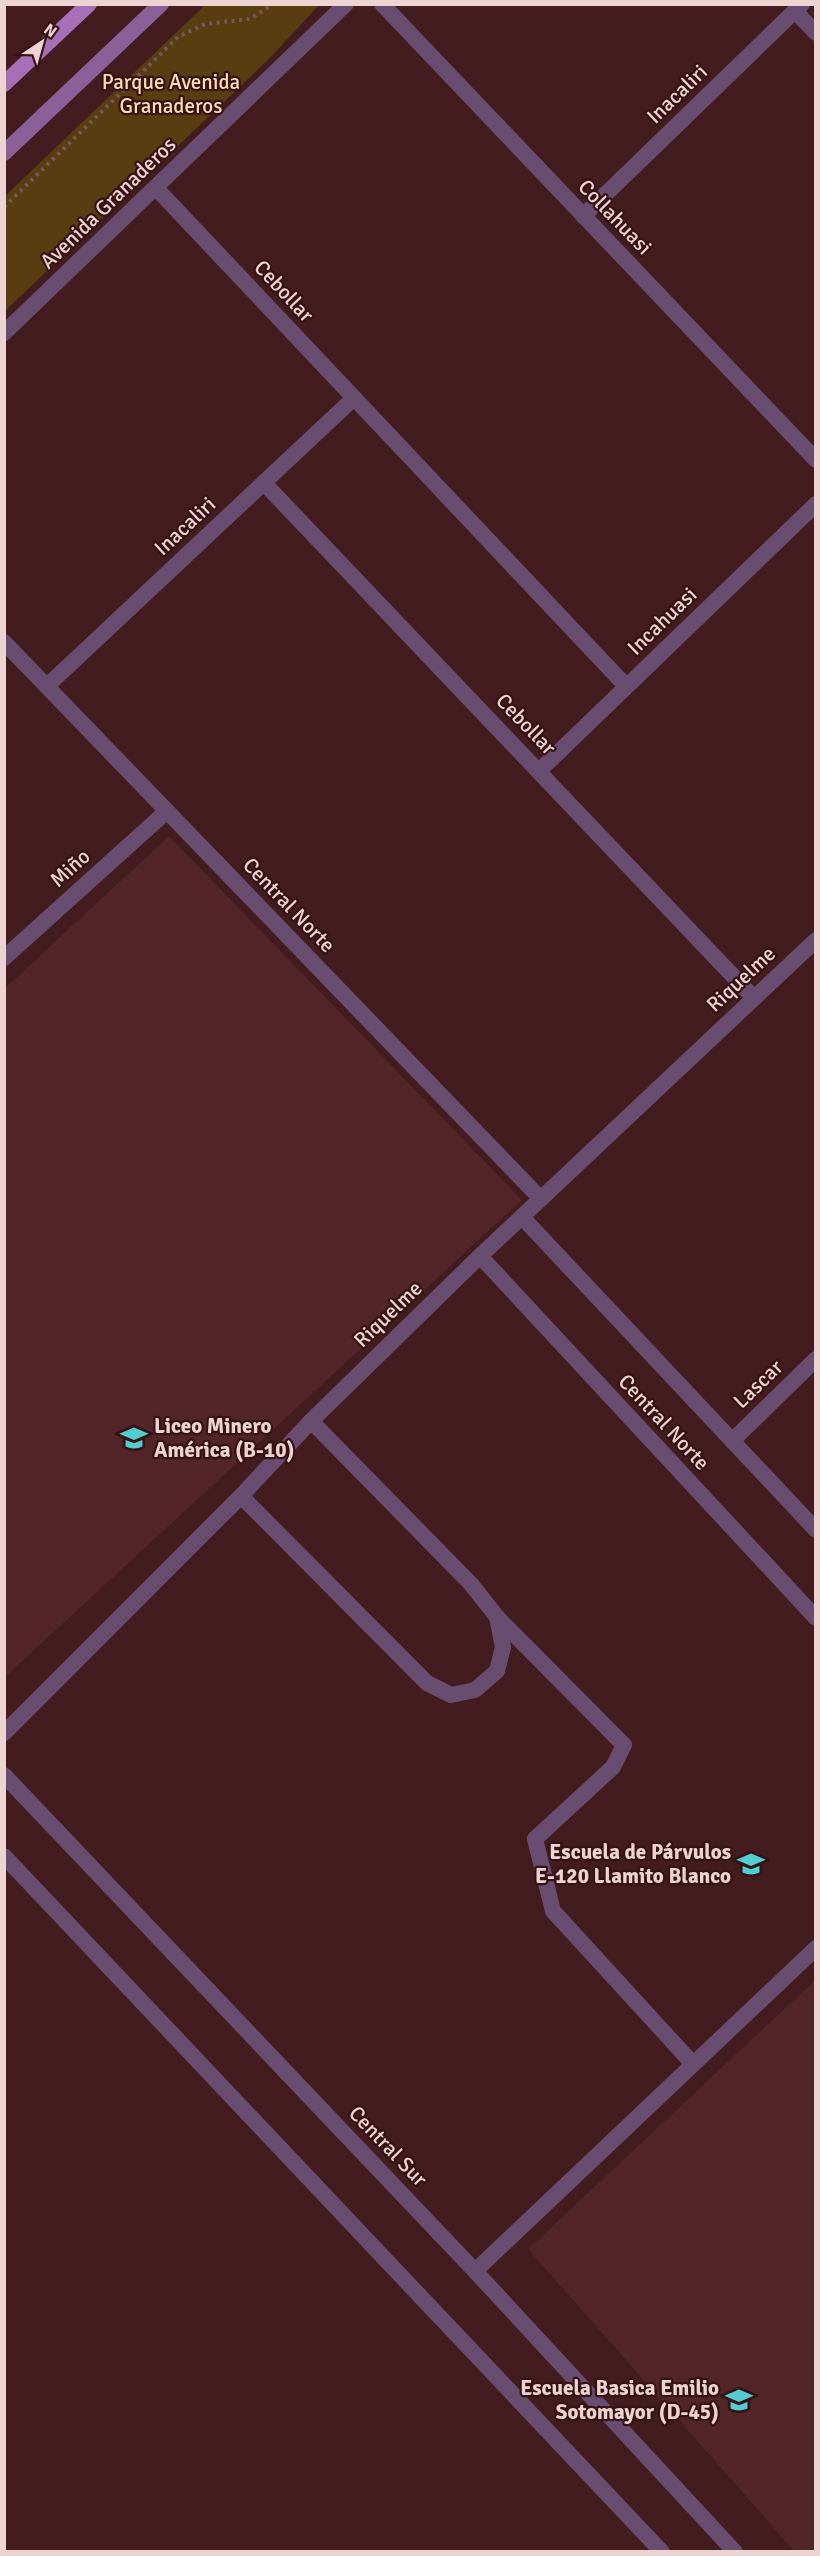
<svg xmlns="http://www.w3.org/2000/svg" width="820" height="2556" viewBox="0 0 820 2556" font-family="Signika,sans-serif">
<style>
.built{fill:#522528}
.green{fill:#573d10}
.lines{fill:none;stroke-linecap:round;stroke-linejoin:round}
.path{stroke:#795758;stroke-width:4;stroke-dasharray:3 4.5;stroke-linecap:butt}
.service{stroke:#684d71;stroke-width:16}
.minor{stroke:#684d71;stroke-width:16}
.tertiary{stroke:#684d71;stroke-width:16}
.secondary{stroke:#8b6099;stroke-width:16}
.primary{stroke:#a66fb8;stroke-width:16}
.labels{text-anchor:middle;stroke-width:4.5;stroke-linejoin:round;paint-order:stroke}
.park-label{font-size:21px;fill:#fddeb0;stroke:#371215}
.street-label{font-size:21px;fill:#eed3d3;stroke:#371215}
.poi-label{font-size:21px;font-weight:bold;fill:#eed3d3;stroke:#371215;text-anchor:end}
</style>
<rect width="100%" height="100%" fill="#421c1e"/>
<!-- built -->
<g class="built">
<path d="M 169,836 L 522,1200 L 5,1677 L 5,988 Z"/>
<path d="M 815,1980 L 816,2551 L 795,2552 L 528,2249 Z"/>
</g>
<!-- green -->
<path class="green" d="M 205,5 L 319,5 L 269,59 L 5,311 L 5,196 Z"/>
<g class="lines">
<!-- path -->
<path class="path" d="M 4,207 L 178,37 L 205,24 L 250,19 L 273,4"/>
<!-- service -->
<g class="service">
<path d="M 241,1496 L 427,1683 L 451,1695 L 475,1690 L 497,1671 L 503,1647 L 497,1617 L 471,1584 L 311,1421"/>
<path d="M 497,1617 L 624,1745 L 613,1767 L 535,1839 L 553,1911 L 693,2064"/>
<path d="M 475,2271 L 816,1948"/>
</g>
<!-- minor -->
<g class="minor">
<path d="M 382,4 L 816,460"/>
<path d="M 795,11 L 816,33"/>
<path d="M 156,188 L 626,686"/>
<path d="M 583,216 L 802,4"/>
<path d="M 4,333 L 346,4"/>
<path d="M 264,483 L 754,998"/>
<path d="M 4,642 L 541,1199"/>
<path d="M 47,686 L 354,398"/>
<path d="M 539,771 L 816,504"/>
<path d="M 4,958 L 167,811"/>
<path d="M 522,1217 L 816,1530"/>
<path d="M 480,1256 L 816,1618"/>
<path d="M 732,1441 L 816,1359"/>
</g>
<!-- tertiary -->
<g class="tertiary">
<path d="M 4,1733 L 241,1496 L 311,1421 L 480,1256 L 816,940"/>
<path d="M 4,1775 L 475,2271 L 735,2552"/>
<path d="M 4,1856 L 662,2552"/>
</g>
<!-- secondary -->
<path class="secondary" d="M 4,153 L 161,4"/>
<!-- primary -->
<path class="primary" d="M 4,84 L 89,4"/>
</g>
<!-- icons -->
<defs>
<symbol id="school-bare" viewBox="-9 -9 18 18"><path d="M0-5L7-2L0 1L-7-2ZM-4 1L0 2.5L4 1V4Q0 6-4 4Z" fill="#52cdd0" stroke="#371215" stroke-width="2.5" paint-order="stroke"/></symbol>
</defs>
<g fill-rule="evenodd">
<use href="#school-bare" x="115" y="1419" width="38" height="38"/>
<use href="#school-bare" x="732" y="1845" width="38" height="38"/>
<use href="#school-bare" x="720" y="2381" width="38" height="38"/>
</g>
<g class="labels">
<!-- park labels -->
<g class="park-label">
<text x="171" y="89">Parque Avenida<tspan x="171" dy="24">Granaderos</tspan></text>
</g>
<!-- street labels -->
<g class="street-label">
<text transform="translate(677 94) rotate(-44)" y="7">Inacaliri</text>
<text transform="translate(108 203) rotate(-44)" y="7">Avenida Granaderos</text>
<text transform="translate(615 217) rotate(46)" y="7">Collahuasi</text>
<text transform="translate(284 291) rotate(47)" y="7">Cebollar</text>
<text transform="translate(185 526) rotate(-43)" y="7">Inacaliri</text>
<text transform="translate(662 621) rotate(-44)" y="7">Incahuasi</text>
<text transform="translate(526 724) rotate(46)" y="7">Cebollar</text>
<text transform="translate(70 868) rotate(-42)" y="7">Miño</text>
<text transform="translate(289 905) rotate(46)" y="7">Central Norte</text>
<text transform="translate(741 979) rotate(-43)" y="7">Riquelme</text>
<text transform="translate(388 1314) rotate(-44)" y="7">Riquelme</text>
<text transform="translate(758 1384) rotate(-44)" y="7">Lascar</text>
<text transform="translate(664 1422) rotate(47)" y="7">Central Norte</text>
<text transform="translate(388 2146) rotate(46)" y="7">Central Sur</text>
</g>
<!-- poi labels -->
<g class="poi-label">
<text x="154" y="1433" text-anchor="start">Liceo Minero<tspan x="154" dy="24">América (B-10)</tspan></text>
<text x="731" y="1859">Escuela de Párvulos<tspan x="731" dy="24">E-120 Llamito Blanco</tspan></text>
<text x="719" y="2395">Escuela Basica Emilio<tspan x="719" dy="24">Sotomayor (D-45)</tspan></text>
</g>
</g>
<!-- border -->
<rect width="820" height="2556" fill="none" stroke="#eed3d3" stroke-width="12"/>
<!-- north arrow -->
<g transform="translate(42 42) rotate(36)" stroke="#371215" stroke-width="4.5" paint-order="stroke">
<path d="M0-4.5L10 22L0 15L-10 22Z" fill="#eed3d3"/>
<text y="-9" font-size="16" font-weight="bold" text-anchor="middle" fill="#eed3d3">N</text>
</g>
</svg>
